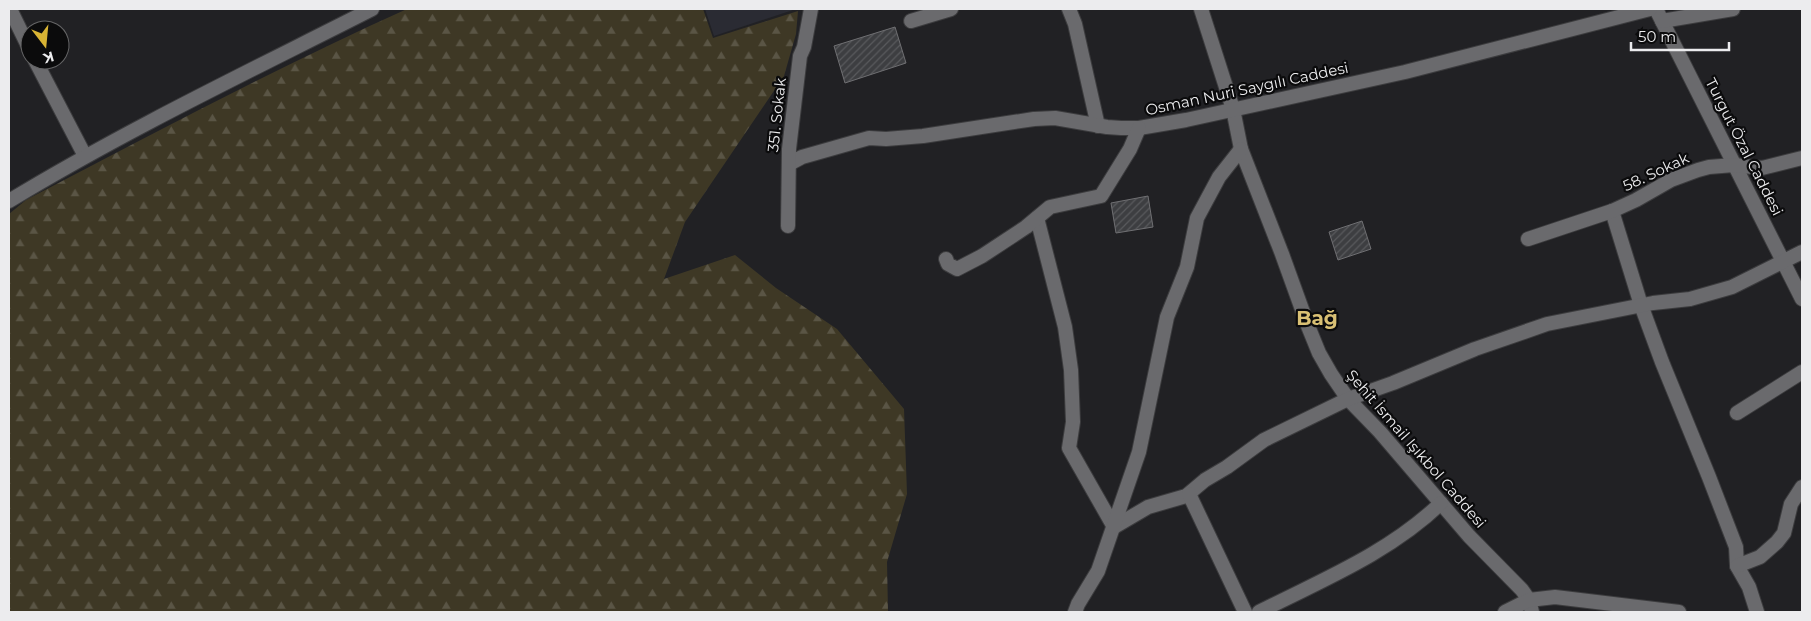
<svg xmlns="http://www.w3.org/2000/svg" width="1811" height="621" viewBox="0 0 1811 621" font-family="Montserrat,sans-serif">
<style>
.built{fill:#2a2b33}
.forest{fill:url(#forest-firs)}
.building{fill:url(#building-hatch);stroke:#6f6f72}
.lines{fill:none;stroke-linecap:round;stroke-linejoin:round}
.minor-casing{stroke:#3c3c3e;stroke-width:16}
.minor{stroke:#6a6a6d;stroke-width:14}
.labels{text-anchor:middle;stroke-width:4.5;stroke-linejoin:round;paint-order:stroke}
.street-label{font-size:15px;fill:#ececee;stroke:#0b0b0c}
.district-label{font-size:20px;font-weight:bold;fill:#d9c074;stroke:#0b0b0c}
</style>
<defs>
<pattern id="forest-firs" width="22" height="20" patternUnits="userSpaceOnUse" patternTransform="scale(1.25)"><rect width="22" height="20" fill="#3e3825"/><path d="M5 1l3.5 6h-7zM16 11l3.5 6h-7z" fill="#5a5545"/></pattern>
<pattern id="building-hatch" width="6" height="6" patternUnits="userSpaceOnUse" patternTransform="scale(1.25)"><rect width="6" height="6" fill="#3d3e41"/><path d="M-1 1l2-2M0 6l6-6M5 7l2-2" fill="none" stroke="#595a5d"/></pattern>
</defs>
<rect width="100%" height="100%" fill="#212124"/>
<!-- built -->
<path class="built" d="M 705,9 L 796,9 L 714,36 Z"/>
<!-- forest -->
<path class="forest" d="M 407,9 L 703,9 L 713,38 L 798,11 L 796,34 L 784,76 L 685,222 L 664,279 L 735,255 L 776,288 L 837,329 L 904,409 L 907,494 L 887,562 L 888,612 L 9,612 L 9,214 L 26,200 C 152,134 278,67 407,9 Z"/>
<!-- building -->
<g class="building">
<path d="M 895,27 L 906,63 L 845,83 L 834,46 Z"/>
<path d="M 1148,196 L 1153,227 L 1116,233 L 1111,203 Z"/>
<path d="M 1362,221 L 1371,249 L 1338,260 L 1329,232 Z"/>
</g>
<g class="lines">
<defs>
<g id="minor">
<path d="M 10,9 L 30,50"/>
<path d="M 1069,9 L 1075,24 L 1098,126"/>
<path d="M 1201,9 L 1233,109 L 1241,149 L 1282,254 L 1308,326 L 1319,353 L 1331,374 L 1348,399 L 1380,432 L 1469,536 L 1522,590 L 1529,600 L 1532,612"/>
<path d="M 1656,9 L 1802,299"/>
<path d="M 911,21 L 951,9"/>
<path d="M 1662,21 L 1733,9"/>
<path d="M 35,60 L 85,156"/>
<path d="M 789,164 L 802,157 L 869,138 L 886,139 L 923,136 L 1034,119 L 1055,118 L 1107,127 L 1121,128 L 1139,128 L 1186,120 L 1405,72 L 1650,9"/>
<path d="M 9,201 C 126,130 250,71 372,9"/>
<path d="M 1612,211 L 1641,305 L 1662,362 L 1709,477 L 1736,547 L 1737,566 L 1749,587 L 1757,612"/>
<path d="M 1037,218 L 1065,327 L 1071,370 L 1073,422 L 1069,448 L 1114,527 L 1148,507 L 1186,496 L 1205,480 L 1227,467 L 1264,440 L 1348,399 L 1393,383 L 1475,349 L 1547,324 L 1653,303 L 1690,299 L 1732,287 L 1802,252"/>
<path d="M 788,226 L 789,149 L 800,56 L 804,47 L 811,9"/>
<path d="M 1528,239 L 1612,211 L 1636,200 L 1671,180 L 1698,170 L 1709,167 L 1734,165 L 1762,168 L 1802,158"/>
<path d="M 946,259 L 948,264 L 957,269 L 982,256 L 1026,227 L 1050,207 L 1101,196 L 1130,149 L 1139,128"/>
<path d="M 1737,413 L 1802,372"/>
<path d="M 1189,494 L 1245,612"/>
<path d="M 1737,566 L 1760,557 L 1777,542 L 1784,533 L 1791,504 L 1802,487"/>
<path d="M 1075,612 L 1078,604 L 1098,571 L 1139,452 L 1167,317 L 1187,267 L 1197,218 L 1219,177 L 1241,149"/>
<path d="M 1259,612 C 1322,580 1389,553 1441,503"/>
<path d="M 1505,612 L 1529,600 L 1555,597 L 1679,612"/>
</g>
</defs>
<!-- minor casing -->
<use href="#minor" class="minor-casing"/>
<!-- minor -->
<use href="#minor" class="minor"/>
</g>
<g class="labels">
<!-- street labels -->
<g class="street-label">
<text transform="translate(1247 89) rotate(-12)" y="5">Osman Nuri Saygılı Caddesi</text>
<text transform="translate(777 115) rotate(-84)" y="5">351. Sokak</text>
<text transform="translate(1744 147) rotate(63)" y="5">Turgut Özal Caddesi</text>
<text transform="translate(1656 172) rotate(-25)" y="5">58. Sokak</text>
<text transform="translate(1416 449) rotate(49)" y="5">Şehit İsmail Işıkbol Caddesi</text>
</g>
<!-- district labels -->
<g class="district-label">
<text x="1317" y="325">Bağ</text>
</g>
</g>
<!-- border -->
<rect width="1811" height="621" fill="none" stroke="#ececee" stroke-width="20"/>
<!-- north arrow -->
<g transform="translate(45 45) rotate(164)"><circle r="24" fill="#0b0b0c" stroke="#656566"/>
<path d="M0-4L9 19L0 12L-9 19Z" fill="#d9b434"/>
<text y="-8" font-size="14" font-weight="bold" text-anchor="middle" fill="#ececee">K</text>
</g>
<!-- scale -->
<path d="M1631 42v8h98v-8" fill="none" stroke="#ececee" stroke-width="2.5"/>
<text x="1638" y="42" font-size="15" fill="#ececee" stroke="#0b0b0c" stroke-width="4" paint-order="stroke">50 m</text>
</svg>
